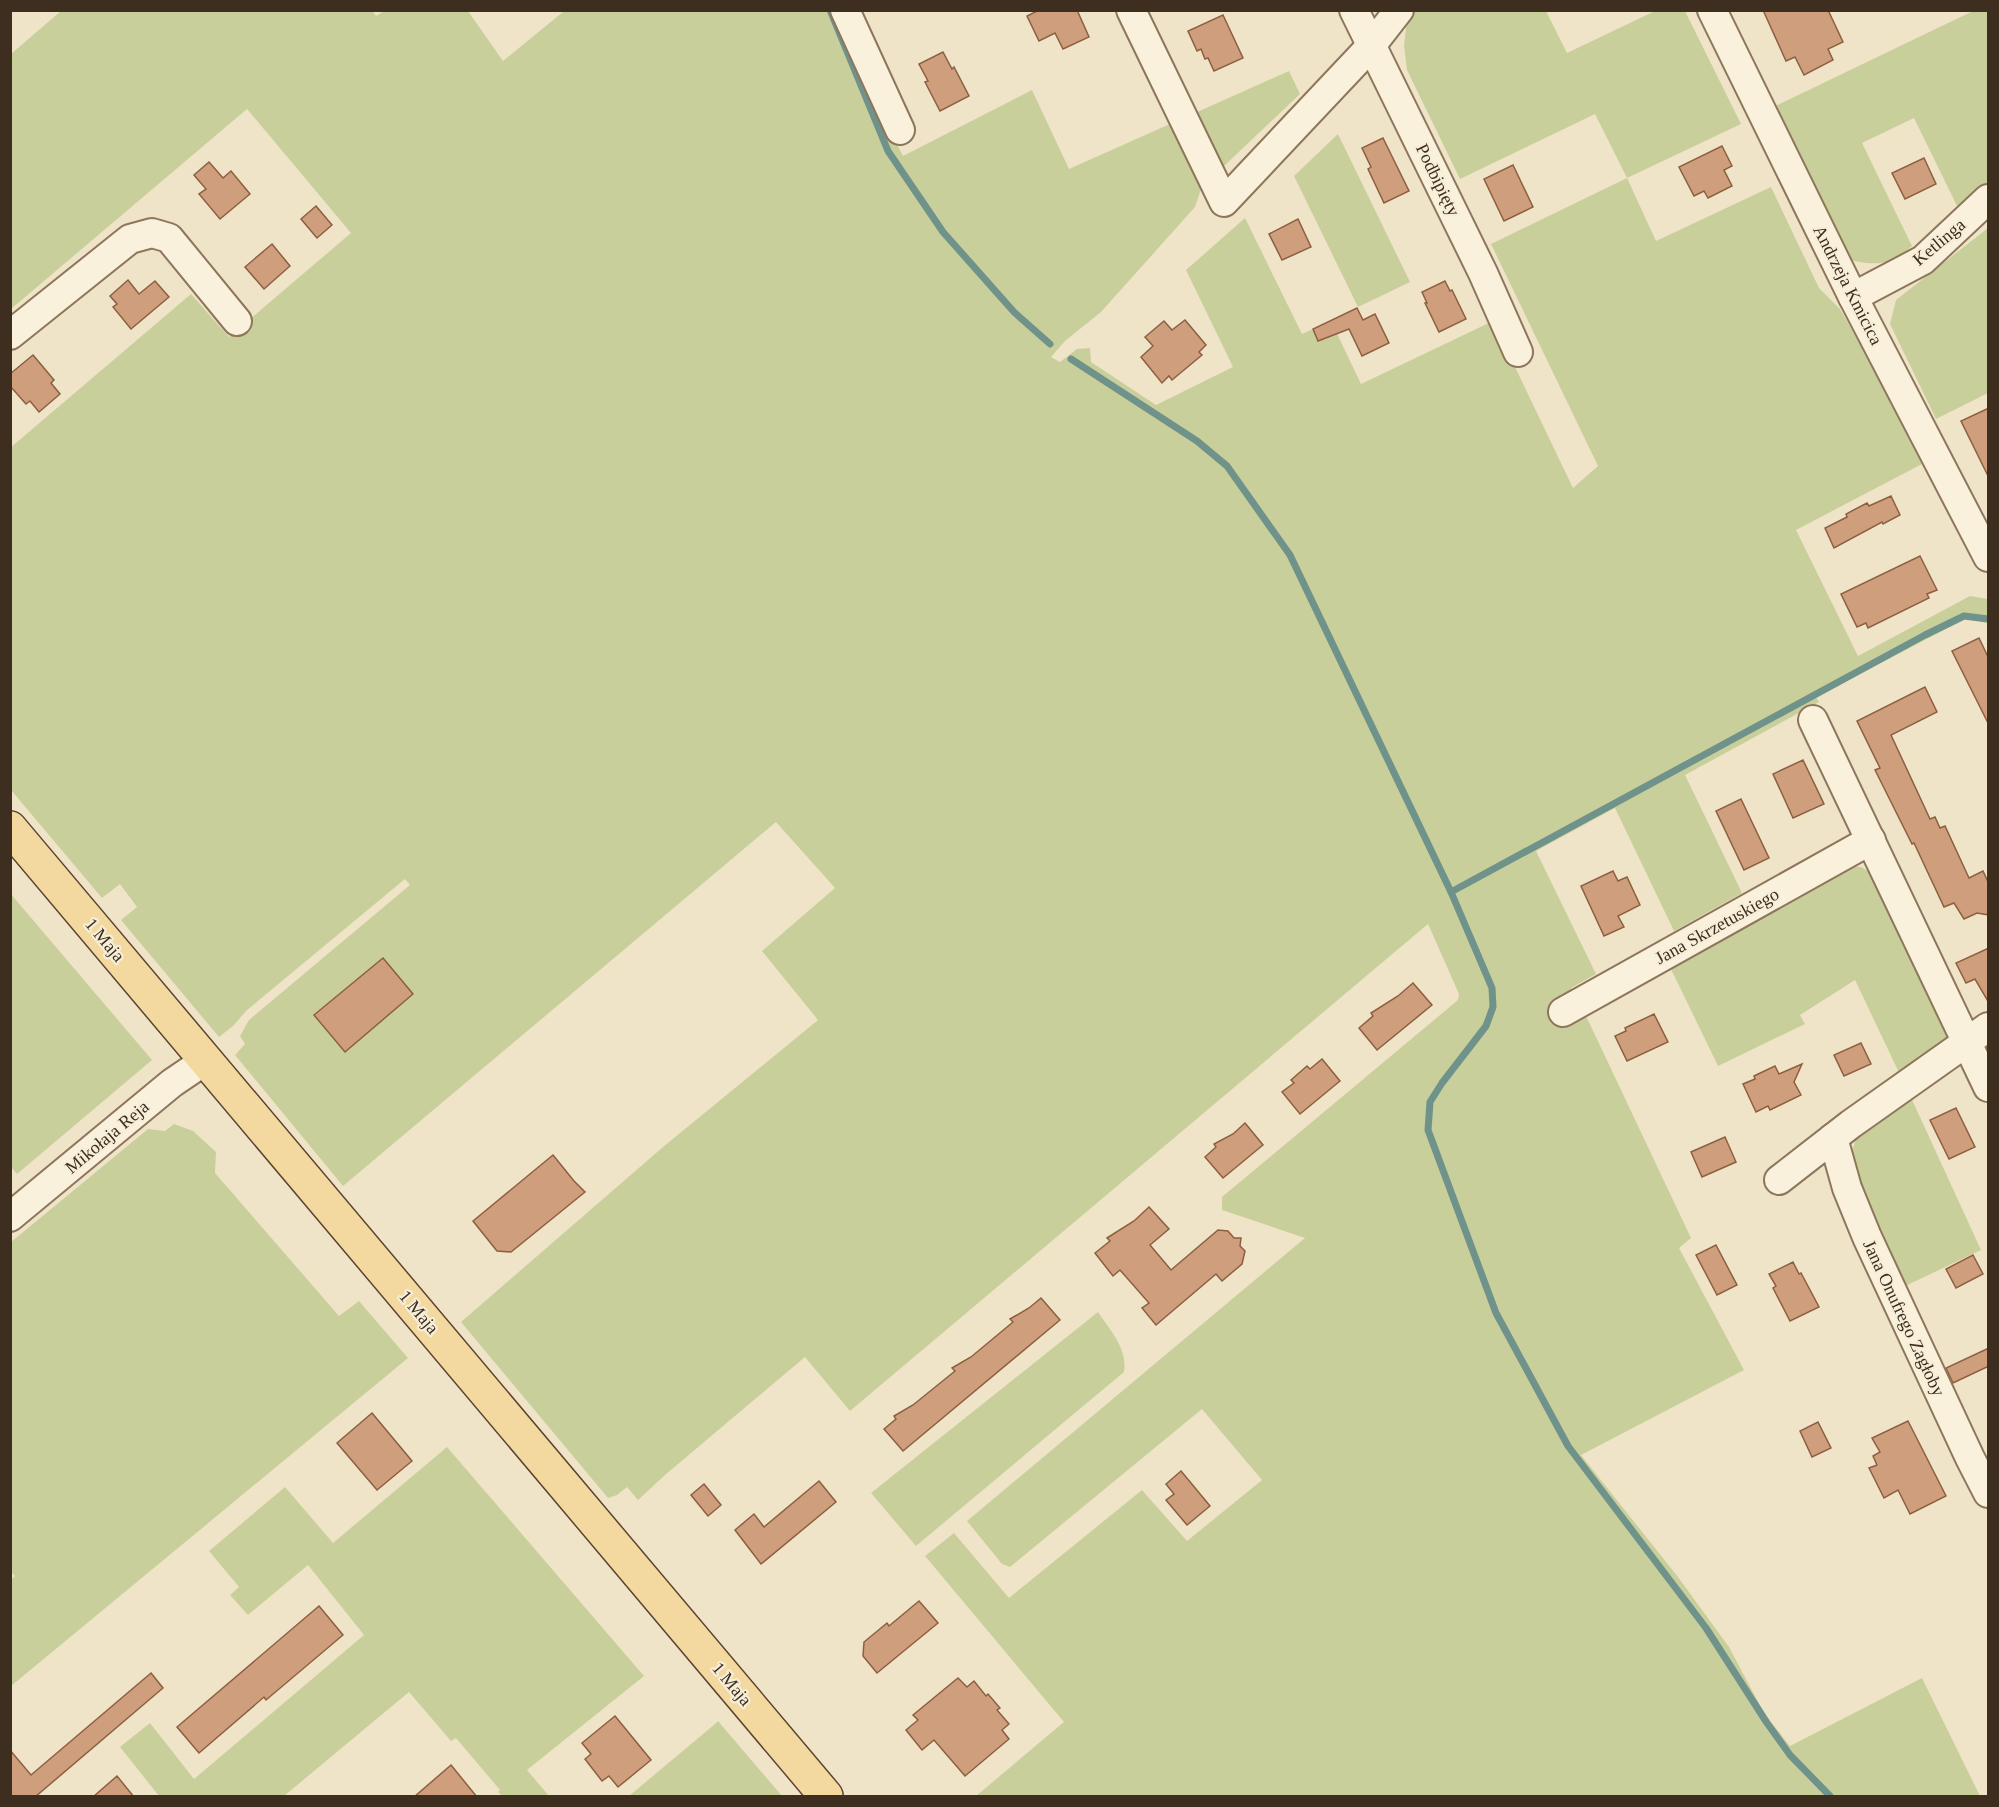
<svg xmlns="http://www.w3.org/2000/svg" width="1999" height="1807" viewBox="0 0 1999 1807" font-family="'Times New Roman',serif">
<style>
.green{fill:#c9cf9b}
.lines{fill:none;stroke-linecap:round;stroke-linejoin:round}
.stream{stroke:#6f938a;stroke-width:7}
.building{fill:#cf9f7d;stroke:#8d5f41;stroke-width:1.5}
.minor-casing{stroke:#8d765c;stroke-width:32}
.major-casing{stroke:#5b4430;stroke-width:36}
.minor{stroke:#faf1dc;stroke-width:28}
.major{stroke:#f3d9a0;stroke-width:33}
.labels{text-anchor:middle;stroke-width:4.5;stroke-linejoin:round;paint-order:stroke}
.street-label{font-size:18px;fill:#3d2e20;stroke:#f7eed8}
</style>
<rect width="100%" height="100%" fill="#f0e4c8"/>
<!-- green -->
<g class="green">
<path d="M 372,10 L 376,16 L 384,11 L 468,11 L 503,61 L 564,11 L 837,10 L 887,125 L 903,156 L 1032,90 L 1069,169 L 1170,124 L 1201,189 L 1195,207 L 1101,312 L 1065,341 L 1051,357 L 1060,362 L 1077,349 L 1090,348 L 1091,362 L 1156,405 L 1233,367 L 1186,270 L 1245,218 L 1302,334 L 1331,321 L 1361,384 L 1493,321 L 1573,488 L 1598,466 L 1491,244 L 1627,178 L 1595,114 L 1460,179 L 1407,70 L 1404,46 L 1408,11 L 1546,11 L 1567,53 L 1655,11 L 1685,11 L 1741,124 L 1627,178 L 1656,241 L 1771,187 L 1819,288 L 1840,309 L 1871,363 L 1922,464 L 1796,530 L 1858,656 L 1970,596 L 1988,599 L 1988,623 L 1965,619 L 1816,697 L 1819,702 L 1685,775 L 1742,893 L 1674,931 L 1615,808 L 1536,851 L 1596,974 L 1571,988 L 1587,1018 L 1691,1238 L 1679,1248 L 1744,1370 L 1581,1455 L 1678,1577 L 1729,1647 L 1764,1713 L 1790,1746 L 1922,1678 L 1980,1796 L 976,1796 L 1064,1722 L 925,1556 L 954,1533 L 1009,1598 L 1142,1490 L 1187,1541 L 1262,1480 L 1202,1409 L 1010,1567 L 1002,1564 L 967,1521 L 1305,1238 L 1222,1210 L 1222,1197 L 1458,1000 L 1459,994 L 1428,924 L 850,1411 L 805,1357 L 665,1475 L 638,1500 L 627,1487 L 617,1495 L 608,1498 L 461,1322 L 663,1147 L 818,1020 L 762,951 L 835,888 L 776,822 L 343,1186 L 235,1055 L 245,1044 L 240,1036 L 249,1020 L 410,885 L 405,879 L 246,1011 L 233,1026 L 219,1037 L 121,920 L 137,907 L 120,884 L 102,898 L 11,790 L 10,448 L 191,294 L 229,337 L 351,233 L 247,109 L 11,309 L 11,54 L 61,11 Z"/>
<path d="M 1973,11 L 1988,11 L 1988,183 L 1959,210 L 1914,118 L 1862,143 L 1912,246 C 1906,251 1899,257 1892,260 C 1879,266 1858,263 1845,258 L 1771,108 Z"/>
<path d="M 1289,71 L 1300,94 L 1223,167 L 1195,113 Z"/>
<path d="M 1338,134 L 1410,282 L 1358,307 L 1294,176 Z"/>
<path d="M 1988,228 L 1988,393 L 1936,419 L 1890,324 L 1896,300 Z"/>
<path d="M 1849,866 L 1861,867 L 1876,876 L 1953,1043 L 1902,1079 L 1855,980 L 1800,1015 L 1805,1024 L 1718,1066 L 1669,965 Z"/>
<path d="M 10,893 L 152,1060 L 17,1174 L 10,1166 Z"/>
<path d="M 1908,1091 L 1981,1250 L 1899,1289 L 1848,1165 L 1857,1135 Z"/>
<path d="M 174,1124 L 193,1131 L 216,1152 L 215,1173 L 339,1316 L 359,1301 L 408,1358 L 11,1686 L 10,1580 L 15,1576 L 10,1571 L 11,1242 L 148,1129 L 165,1131 Z"/>
<path d="M 1098,1312 C 1110,1330 1128,1349 1124,1372 L 916,1546 L 871,1493 Z"/>
<path d="M 447,1447 L 644,1676 L 527,1770 L 549,1796 L 502,1796 L 498,1792 L 500,1790 L 456,1738 L 451,1741 L 409,1692 L 284,1796 L 159,1796 L 120,1747 L 150,1723 L 194,1779 L 364,1635 L 308,1565 L 248,1615 L 230,1595 L 239,1587 L 209,1551 L 285,1487 L 333,1543 Z"/>
<path d="M 718,1721 L 782,1796 L 629,1796 L 715,1724 Z"/>
</g>
<g class="lines">
<!-- stream -->
<g class="stream">
<path d="M 830,10 L 888,151 L 943,232 L 1014,312 L 1050,344"/>
<path d="M 1071,359 L 1197,441 L 1227,466 L 1290,555 L 1451,892 L 1492,988 L 1493,1007 L 1486,1026 L 1442,1083 L 1430,1102 L 1428,1130 L 1496,1313 L 1568,1446 L 1706,1628 L 1767,1723 L 1790,1755 L 1830,1796"/>
<path d="M 1451,892 L 1925,635 L 1964,616 L 1988,619"/>
</g>
</g>
<!-- building -->
<g class="building">
<path d="M 1039,10 L 1077,10 L 1089,37 L 1063,49 L 1055,33 L 1039,41 L 1027,16 Z"/>
<path d="M 1763,10 L 1828,10 L 1843,42 L 1828,49 L 1833,60 L 1804,75 L 1795,57 L 1786,61 Z"/>
<path d="M 1223,15 L 1243,58 L 1214,71 L 1208,58 L 1205,59 L 1201,49 L 1197,51 L 1188,31 Z"/>
<path d="M 943,52 L 952,69 L 954,67 L 969,96 L 940,111 L 925,82 L 928,81 L 919,64 Z"/>
<path d="M 1383,138 L 1409,191 L 1384,203 L 1368,169 L 1371,167 L 1362,148 Z"/>
<path d="M 1722,146 L 1732,166 L 1724,170 L 1732,186 L 1708,198 L 1704,191 L 1694,196 L 1679,167 Z"/>
<path d="M 1924,158 L 1936,184 L 1905,199 L 1892,173 Z"/>
<path d="M 209,162 L 223,178 L 231,171 L 250,194 L 220,219 L 199,194 L 206,189 L 194,175 Z"/>
<path d="M 1513,165 L 1533,207 L 1504,221 L 1484,179 Z"/>
<path d="M 316,206 L 332,225 L 317,238 L 301,219 Z"/>
<path d="M 1298,219 L 1311,247 L 1282,260 L 1269,234 Z"/>
<path d="M 272,244 L 290,266 L 264,289 L 245,267 Z"/>
<path d="M 128,280 L 139,294 L 155,281 L 169,297 L 131,329 L 113,307 L 117,304 L 110,296 Z"/>
<path d="M 1445,281 L 1450,291 L 1452,290 L 1466,319 L 1439,332 L 1425,303 L 1427,303 L 1422,292 Z"/>
<path d="M 1357,308 L 1363,320 L 1375,314 L 1389,343 L 1362,356 L 1349,329 L 1318,341 L 1313,329 Z"/>
<path d="M 1185,320 L 1206,345 L 1199,352 L 1202,355 L 1172,380 L 1169,376 L 1162,383 L 1141,357 L 1153,346 L 1145,337 L 1164,321 L 1172,330 Z"/>
<path d="M 33,355 L 54,380 L 51,383 L 60,394 L 39,412 L 30,401 L 26,404 L 10,386 L 10,374 Z"/>
<path d="M 1989,408 L 1989,478 L 1961,421 Z"/>
<path d="M 1891,496 L 1900,515 L 1883,524 L 1882,522 L 1834,548 L 1825,528 L 1847,517 L 1846,514 L 1867,503 L 1869,506 Z"/>
<path d="M 1920,556 L 1937,590 L 1927,594 L 1929,598 L 1868,628 L 1866,623 L 1857,627 L 1841,594 Z"/>
<path d="M 1979,638 L 1989,659 L 1989,725 L 1952,651 Z"/>
<path d="M 1925,687 L 1937,712 L 1891,735 L 1930,819 L 1935,817 L 1940,828 L 1945,826 L 1969,878 L 1983,871 L 1989,884 L 1989,915 L 1977,913 L 1964,919 L 1954,903 L 1944,907 L 1914,843 L 1912,844 L 1875,770 L 1880,768 L 1857,721 Z"/>
<path d="M 1803,760 L 1824,804 L 1793,818 L 1773,774 Z"/>
<path d="M 1741,799 L 1769,858 L 1744,870 L 1716,811 Z"/>
<path d="M 1613,871 L 1618,881 L 1627,877 L 1640,905 L 1618,916 L 1624,927 L 1604,936 L 1581,886 Z"/>
<path d="M 1989,948 L 1989,1003 L 1975,979 L 1966,983 L 1956,963 Z"/>
<path d="M 383,958 L 413,994 L 345,1052 L 314,1015 Z"/>
<path d="M 1413,983 L 1432,1005 L 1377,1050 L 1359,1028 L 1373,1016 L 1371,1013 L 1398,996 Z"/>
<path d="M 1654,1014 L 1668,1042 L 1627,1061 L 1615,1036 L 1626,1031 L 1625,1028 Z"/>
<path d="M 1861,1043 L 1871,1064 L 1844,1076 L 1834,1055 Z"/>
<path d="M 1322,1059 L 1340,1081 L 1300,1114 L 1282,1092 L 1294,1083 L 1291,1080 L 1307,1066 L 1310,1069 Z"/>
<path d="M 1802,1064 L 1794,1082 L 1801,1095 L 1770,1110 L 1768,1106 L 1756,1112 L 1743,1084 L 1755,1079 L 1754,1076 L 1775,1066 L 1779,1074 Z"/>
<path d="M 1956,1108 L 1975,1147 L 1949,1159 L 1930,1120 Z"/>
<path d="M 1245,1123 L 1263,1145 L 1223,1178 L 1205,1157 L 1216,1147 L 1214,1144 L 1233,1134 Z"/>
<path d="M 1725,1137 L 1736,1162 L 1702,1177 L 1691,1152 Z"/>
<path d="M 553,1155 L 574,1181 L 585,1192 L 511,1252 L 497,1251 L 473,1221 Z"/>
<path d="M 1149,1207 L 1169,1229 L 1150,1245 L 1171,1270 L 1218,1230 L 1228,1231 L 1234,1238 L 1241,1238 L 1240,1246 L 1245,1251 L 1242,1264 L 1222,1281 L 1216,1274 L 1156,1325 L 1142,1308 L 1149,1303 L 1120,1270 L 1113,1276 L 1095,1253 L 1110,1241 L 1107,1238 L 1134,1221 Z"/>
<path d="M 1716,1245 L 1737,1285 L 1717,1295 L 1696,1255 Z"/>
<path d="M 1973,1255 L 1983,1274 L 1956,1288 L 1946,1269 Z"/>
<path d="M 1793,1262 L 1799,1274 L 1801,1273 L 1819,1307 L 1790,1321 L 1773,1288 L 1776,1286 L 1769,1274 Z"/>
<path d="M 1041,1298 L 1060,1320 L 903,1451 L 884,1429 L 896,1419 L 894,1416 L 913,1405 L 955,1371 L 952,1368 L 971,1357 L 1013,1322 L 1010,1319 L 1029,1308 Z"/>
<path d="M 1989,1348 L 1989,1366 L 1953,1383 L 1946,1368 Z"/>
<path d="M 372,1413 L 412,1461 L 377,1490 L 337,1443 Z"/>
<path d="M 1908,1421 L 1946,1496 L 1910,1514 L 1898,1490 L 1884,1498 L 1869,1468 L 1877,1465 L 1873,1456 L 1880,1452 L 1872,1438 Z"/>
<path d="M 1818,1422 L 1831,1448 L 1812,1457 L 1800,1431 Z"/>
<path d="M 1181,1471 L 1210,1506 L 1187,1525 L 1166,1500 L 1174,1494 L 1166,1484 Z"/>
<path d="M 819,1481 L 836,1502 L 761,1564 L 735,1530 L 754,1514 L 764,1527 Z"/>
<path d="M 704,1484 L 721,1505 L 708,1516 L 691,1495 Z"/>
<path d="M 919,1601 L 938,1623 L 877,1673 L 863,1656 L 864,1642 L 887,1623 L 889,1626 Z"/>
<path d="M 319,1606 L 343,1635 L 266,1700 L 264,1697 L 199,1753 L 177,1727 Z"/>
<path d="M 151,1673 L 163,1688 L 35,1797 L 10,1797 L 10,1750 L 31,1775 Z"/>
<path d="M 958,1678 L 967,1687 L 974,1681 L 986,1696 L 988,1694 L 1000,1708 L 997,1710 L 1009,1724 L 1002,1730 L 1009,1739 L 965,1776 L 934,1740 L 922,1750 L 906,1730 L 918,1720 L 913,1715 Z"/>
<path d="M 615,1716 L 651,1760 L 618,1787 L 609,1776 L 602,1781 L 585,1759 L 591,1754 L 582,1743 Z"/>
<path d="M 451,1765 L 477,1797 L 414,1797 Z"/>
<path d="M 117,1776 L 134,1797 L 93,1797 Z"/>
</g>
<g class="lines">
<defs>
<g id="minor">
<path d="M 845,10 L 900,130"/>
<path d="M 1131,10 L 1224,202 L 1371,46 L 1399,10"/>
<path d="M 1354,10 L 1483,273 L 1518,352"/>
<path d="M 1712,10 L 1853,297 L 1988,557"/>
<path d="M 1853,297 L 1923,260 L 1988,199"/>
<path d="M 10,335 L 130,239 L 152,233 L 169,238 L 237,321"/>
<path d="M 1813,720 L 1988,1087"/>
<path d="M 1563,1012 L 1871,840"/>
<path d="M 1833,1138 L 1847,1188 L 1867,1237 L 1970,1458 L 1988,1493"/>
<path d="M 1779,1180 L 1851,1124 L 1988,1027"/>
<path d="M 10,1217 L 172,1083 L 206,1060"/>
</g>
<path id="major" d="M 10,828 L 826,1796"/>
</defs>
<!-- minor casing -->
<use href="#minor" class="minor-casing"/>
<!-- major casing -->
<use href="#major" class="major-casing"/>
<!-- minor -->
<use href="#minor" class="minor"/>
<!-- major -->
<use href="#major" class="major"/>
</g>
<g class="labels">
<!-- street labels -->
<g class="street-label">
<text transform="translate(1438 180) rotate(64)" y="6">Podbipięty</text>
<text transform="translate(1939 242) rotate(-40)" y="6">Ketlinga</text>
<text transform="translate(1848 285) rotate(63)" y="6">Andrzeja Kmicica</text>
<text transform="translate(1717 926) rotate(-29)" y="6">Jana Skrzetuskiego</text>
<text transform="translate(105 940) rotate(50)" y="6">1 Maja</text>
<text transform="translate(107 1137) rotate(-40)" y="6">Mikołaja Reja</text>
<text transform="translate(419 1312) rotate(50)" y="6">1 Maja</text>
<text transform="translate(1904 1318) rotate(65)" y="6">Jana Onufrego Zagłoby</text>
<text transform="translate(732 1684) rotate(50)" y="6">1 Maja</text>
</g>
</g>
<!-- border -->
<rect width="1999" height="1807" fill="none" stroke="#3d2e20" stroke-width="24"/>
</svg>
